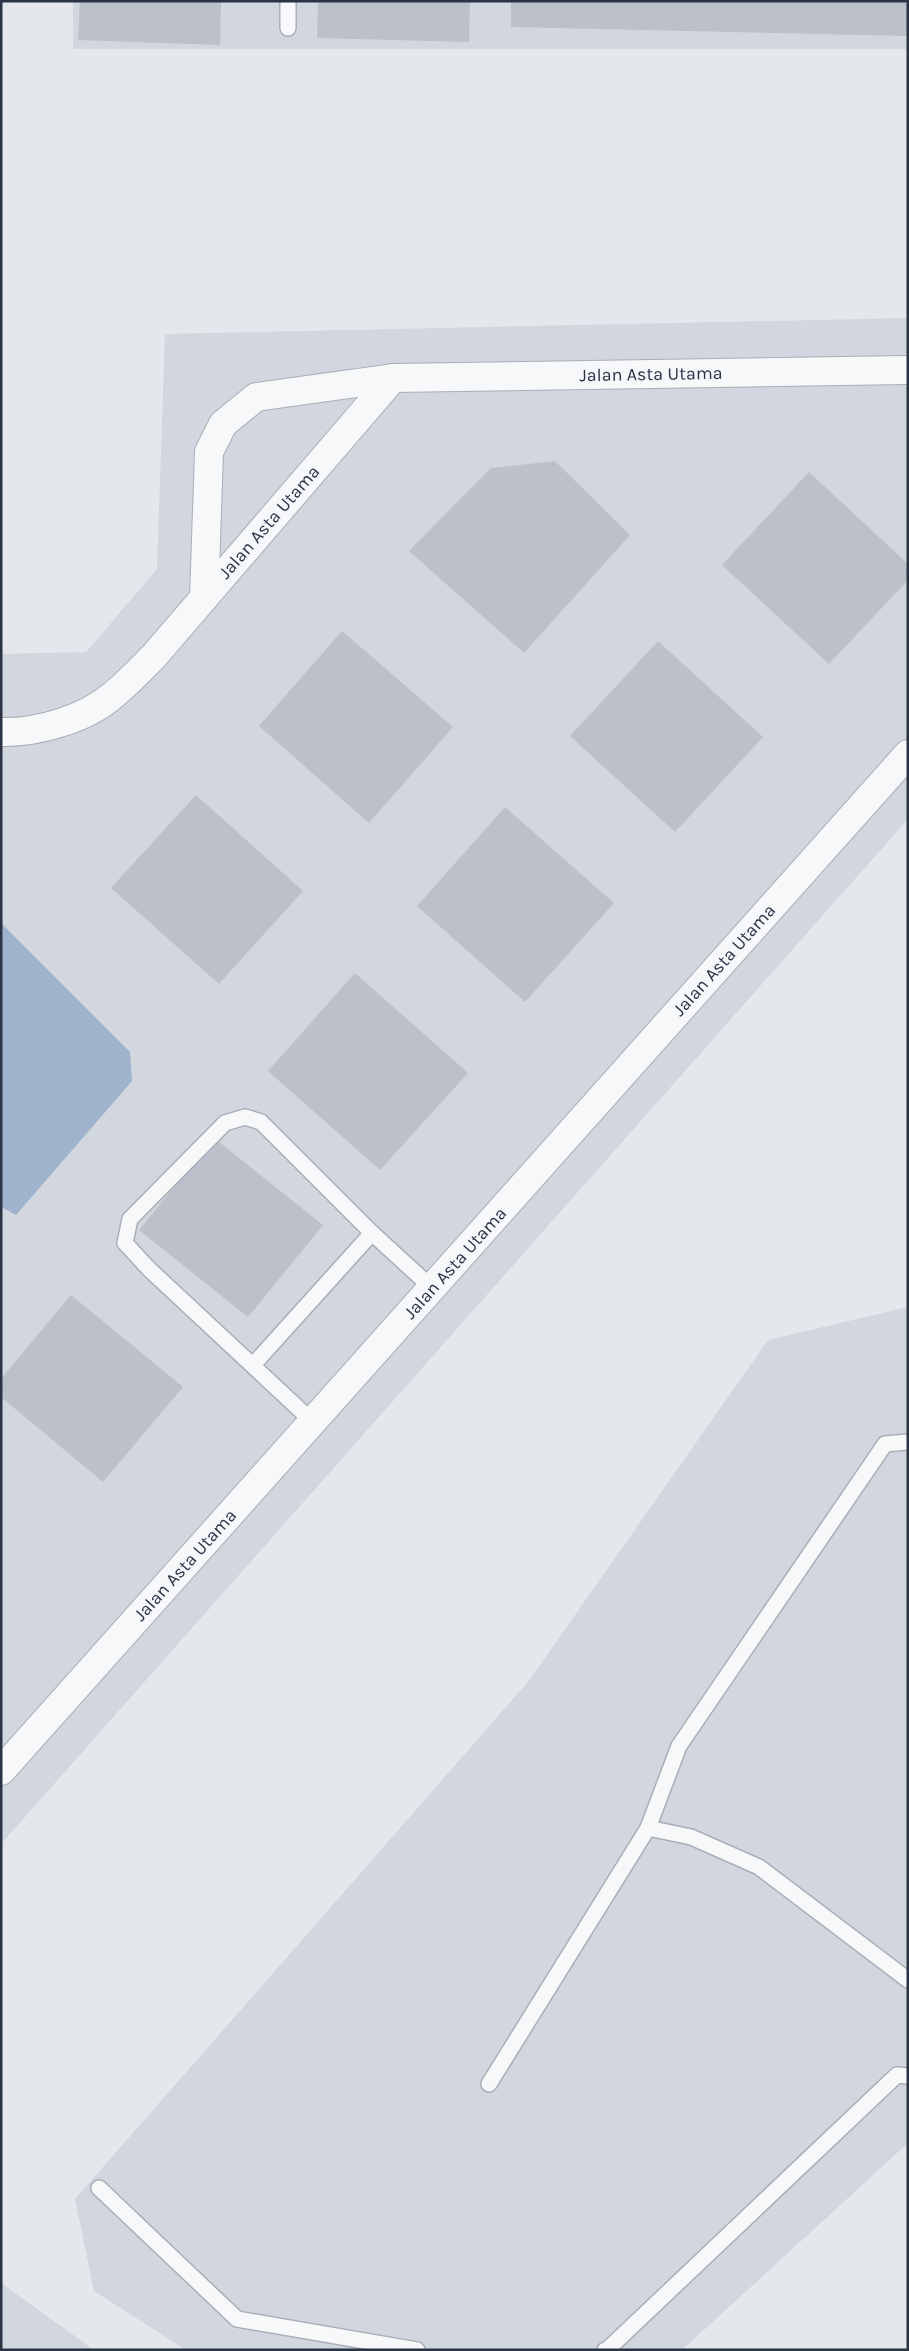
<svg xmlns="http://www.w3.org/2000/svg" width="909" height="2351" viewBox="0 0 909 2351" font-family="Karla,sans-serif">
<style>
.built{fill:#d2d6de}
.water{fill:#9fb4cc}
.building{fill:#bbc0ca}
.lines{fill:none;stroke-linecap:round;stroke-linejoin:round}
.service-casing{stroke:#a9aeb7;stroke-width:18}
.minor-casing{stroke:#a9aeb7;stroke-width:30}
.service{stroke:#f7f8fa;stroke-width:15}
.minor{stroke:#f7f8fa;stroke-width:28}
.labels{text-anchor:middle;stroke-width:4;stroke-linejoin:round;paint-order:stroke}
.street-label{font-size:18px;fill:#2b3445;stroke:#f4f6f9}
</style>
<rect width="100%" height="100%" fill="#e4e7ec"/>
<!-- built -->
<g class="built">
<rect x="73" y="1" width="835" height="48"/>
<path d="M 908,318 L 908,819 L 1,1844 L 1,654 L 86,652 L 157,569 L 165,334 Z"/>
<path d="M 908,1307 L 908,2143 L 682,2350 L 186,2350 L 94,2291 L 75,2199 L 528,1682 L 768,1340 Z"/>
<path d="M 1,2283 L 94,2350 L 1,2350 Z"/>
</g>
<!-- water -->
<path class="water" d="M 1,923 L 130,1052 L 132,1081 L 16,1215 L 1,1207 Z"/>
<!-- building -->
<g class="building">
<path d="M 80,1 L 221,1 L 220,45 L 78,40 Z"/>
<path d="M 318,1 L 470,1 L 469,42 L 317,38 Z"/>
<path d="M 511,1 L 908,1 L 908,36 L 511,27 Z"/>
<path d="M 555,461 L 630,535 L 524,653 L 409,551 L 491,468 Z"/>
<path d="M 809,472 L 908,564 L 908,580 L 829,664 L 722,565 Z"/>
<path d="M 342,631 L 453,727 L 369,823 L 259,726 Z"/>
<path d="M 658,641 L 763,737 L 675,832 L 570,736 Z"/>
<path d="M 196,795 L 303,891 L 219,984 L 111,888 Z"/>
<path d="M 505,807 L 614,903 L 525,1002 L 417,906 Z"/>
<path d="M 355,973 L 468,1073 L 380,1170 L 268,1071 Z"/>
<path d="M 214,1138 L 323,1225 L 248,1317 L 139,1230 Z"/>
<path d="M 71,1295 L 183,1387 L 103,1482 L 1,1397 L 1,1379 Z"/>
</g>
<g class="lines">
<defs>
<g id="service">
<path d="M 288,28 L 288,1"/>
<path d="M 253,1365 L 372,1233"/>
<path d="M 313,1422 L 149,1269 L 125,1243 L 130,1219 L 225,1123 L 245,1117 L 261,1122 L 372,1233 L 432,1288"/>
<path d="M 648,1828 L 679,1746 L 885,1444 L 908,1442"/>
<path d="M 489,2084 L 648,1828 L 691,1837 L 759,1867 L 908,1980"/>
<path d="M 99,2188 L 237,2319 L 417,2350"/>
<path d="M 605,2350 L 608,2349 L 897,2075 L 908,2076"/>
</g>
<g id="minor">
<path d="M 204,598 L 209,452 L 223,424 L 256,397 L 393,378 L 908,370"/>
<path d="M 1,732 C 37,733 85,719 112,696 C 127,684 140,670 154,656 L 393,378"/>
<path d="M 1,1771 L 908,754"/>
</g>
</defs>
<!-- service casing -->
<use href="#service" class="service-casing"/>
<!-- minor casing -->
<use href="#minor" class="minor-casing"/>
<!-- service -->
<use href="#service" class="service"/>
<!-- minor -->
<use href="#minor" class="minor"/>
</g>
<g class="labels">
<!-- street labels -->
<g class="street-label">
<text transform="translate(651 374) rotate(-1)" y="6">Jalan Asta Utama</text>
<text transform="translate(269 522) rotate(-49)" y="6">Jalan Asta Utama</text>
<text transform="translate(724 960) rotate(-48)" y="6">Jalan Asta Utama</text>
<text transform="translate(455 1263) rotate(-48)" y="6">Jalan Asta Utama</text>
<text transform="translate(185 1565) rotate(-48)" y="6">Jalan Asta Utama</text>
</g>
</g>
<!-- border -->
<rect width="909" height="2351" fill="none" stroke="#2b3445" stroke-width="5"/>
</svg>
